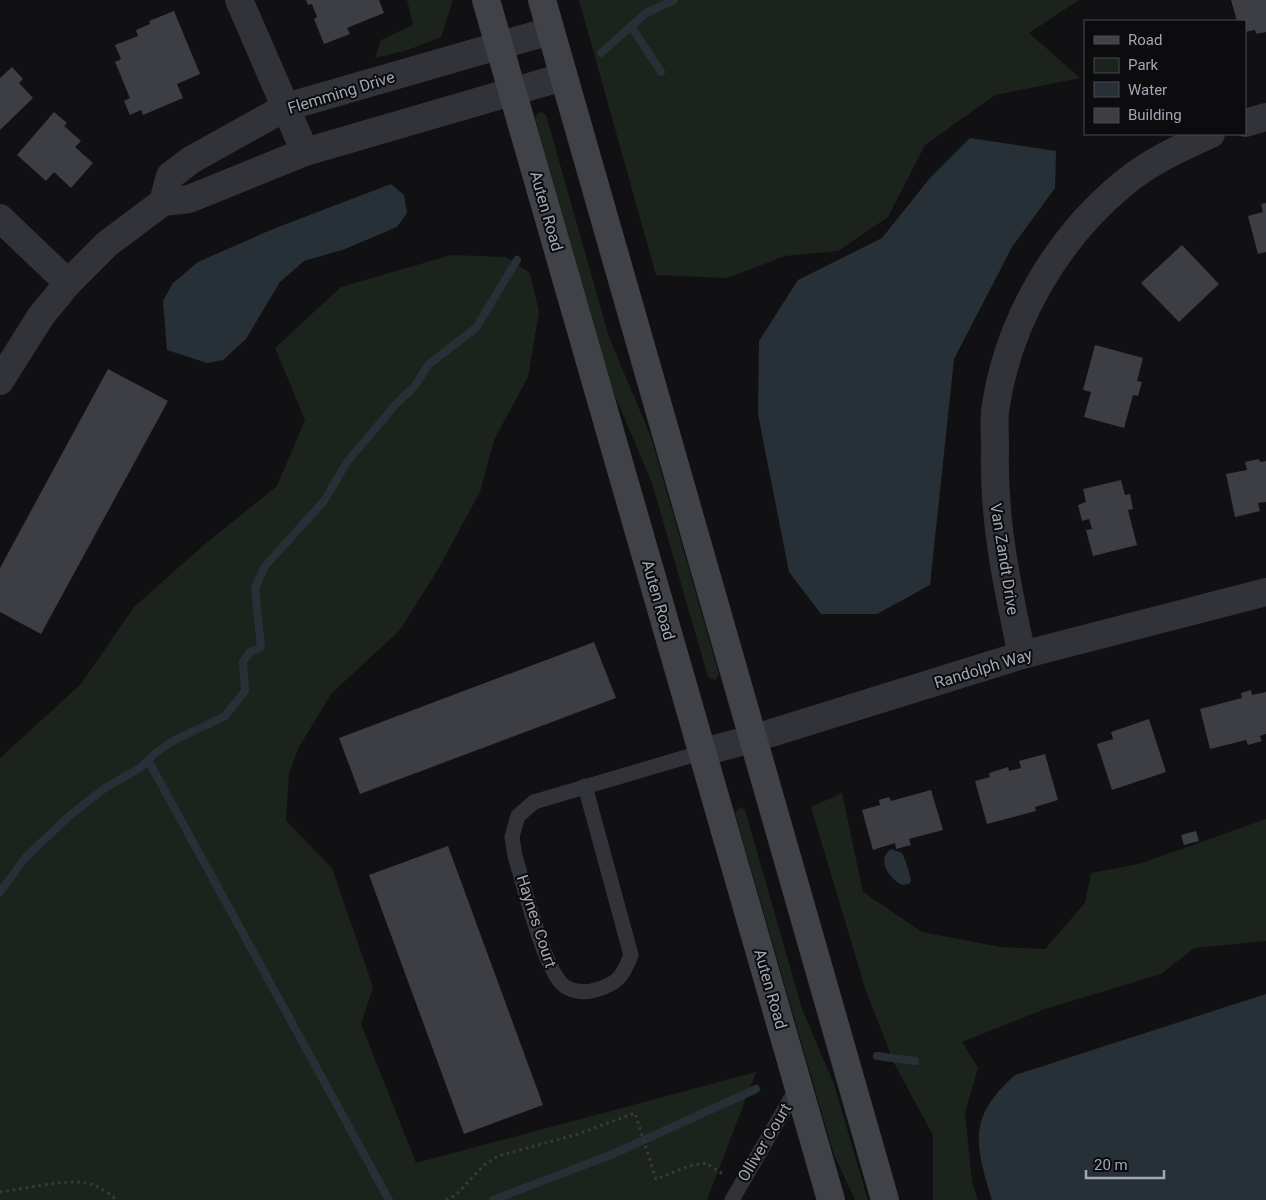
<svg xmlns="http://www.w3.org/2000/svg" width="1266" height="1200" viewBox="0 0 1266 1200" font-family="Roboto,sans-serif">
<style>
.green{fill:#1c231d}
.water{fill:#283037}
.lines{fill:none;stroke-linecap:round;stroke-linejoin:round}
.stream{stroke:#283037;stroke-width:8}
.building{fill:#3d3e43}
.path{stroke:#383a3f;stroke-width:3;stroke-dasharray:2.5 4;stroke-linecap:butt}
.lane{stroke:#323338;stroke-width:15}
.street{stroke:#323338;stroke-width:28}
.secondary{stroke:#404248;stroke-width:28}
.labels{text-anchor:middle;stroke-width:4;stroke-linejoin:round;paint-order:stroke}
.street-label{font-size:16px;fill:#a2a7b4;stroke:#0c0c0e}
</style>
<rect width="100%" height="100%" fill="#111113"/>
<!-- green -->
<g class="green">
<path d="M 407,0 L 453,0 L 441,37 L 408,50 L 375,58 L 381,40 L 413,25 Z"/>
<path d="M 579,0 L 1079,0 L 1029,33 L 1080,78 L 995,95 L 925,145 L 888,217 L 838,251 L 785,256 L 727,278 L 656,275 Z"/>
<path d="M 542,112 L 546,115 L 609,337 L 651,437 L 719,674 L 715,680 L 708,677 L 652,483 L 606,374 L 535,118 L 538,113 Z"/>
<path d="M 451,255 L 506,257 L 530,273 L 539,312 L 528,377 L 494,440 L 480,492 L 437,571 L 400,630 L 331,694 L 299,747 L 289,773 L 286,821 L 332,868 L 373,987 L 361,1024 L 416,1163 L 756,1072 L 707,1200 L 0,1200 L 0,758 L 81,684 L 134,607 L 205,544 L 277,486 L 305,420 L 275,348 L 341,287 Z"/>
<path d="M 842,793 L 863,892 L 922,932 L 1000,947 L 1045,949 L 1085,903 L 1091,873 L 1139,864 L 1266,819 L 1266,941 L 1194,948 L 1161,974 L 1045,1009 L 962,1042 L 978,1068 L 965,1113 L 972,1182 L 978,1200 L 933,1200 L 933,1135 L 894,1063 L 865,988 L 811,807 Z"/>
<path d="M 740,807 L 745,810 L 802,1009 L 834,1084 L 868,1200 L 855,1200 L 834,1155 L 735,813 Z"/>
</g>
<!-- water -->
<g class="water">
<path d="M 970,138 L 1056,151 L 1055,188 L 1012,247 L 954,359 L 930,585 L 877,614 L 821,614 L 789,572 L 758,414 L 759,341 L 798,280 L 882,238 L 930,178 Z"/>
<path d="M 391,184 L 404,195 L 407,213 L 397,227 L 345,249 L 304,261 L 280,282 L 246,339 L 223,360 L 207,363 L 167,350 L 163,301 L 173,283 L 198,262 L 273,229 Z"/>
<path d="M 891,849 L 902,853 C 905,858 910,875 911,881 L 909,884 L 902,885 C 889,878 876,860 891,849 Z"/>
<path d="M 1266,994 L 1266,1200 L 992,1200 C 975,1144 967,1118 1015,1075 Z"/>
</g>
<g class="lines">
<!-- stream -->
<g class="stream">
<path d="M 631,26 L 661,72"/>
<path d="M 601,53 L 646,13 L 674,0"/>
<path d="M 148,760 L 389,1200"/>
<path d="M 0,892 L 25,858 L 68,817 L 105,788 L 140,768 L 154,754 L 173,741 L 225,716 L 245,691 L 243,662 L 250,652 L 261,647 L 255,588 L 265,566 L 324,501 L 347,462 L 396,404 L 414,387 L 429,364 L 476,328 L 517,260"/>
<path d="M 877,1056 L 915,1061"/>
<path d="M 493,1200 L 613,1154 L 756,1089"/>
</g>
</g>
<!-- building -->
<g class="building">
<path d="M 306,0 L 379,0 L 384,13 L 347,28 L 350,34 L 324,44 L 314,19 L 317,17 L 312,4 L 308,5 Z"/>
<path d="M 1231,0 L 1266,0 L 1266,32 L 1256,34 L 1255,30 L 1245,32 L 1245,21 L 1237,21 Z"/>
<path d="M 174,11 L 200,74 L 177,84 L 183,98 L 143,115 L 141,110 L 130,115 L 124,101 L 130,98 L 115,62 L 121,59 L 115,45 L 138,36 L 136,30 L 150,24 L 149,21 Z"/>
<path d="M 12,67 L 23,79 L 19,83 L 33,98 L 0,130 L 0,78 Z"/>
<path d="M 54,112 L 67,123 L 64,126 L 81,141 L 75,147 L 93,163 L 71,188 L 54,172 L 46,181 L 17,155 Z"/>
<path d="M 1266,203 L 1266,252 L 1258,254 L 1248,216 L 1263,212 L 1261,204 Z"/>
<path d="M 1182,245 L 1219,284 L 1179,322 L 1141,283 Z"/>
<path d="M 1095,345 L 1143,358 L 1137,381 L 1142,382 L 1138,396 L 1133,395 L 1124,428 L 1084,417 L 1091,392 L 1083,390 Z"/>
<path d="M 108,369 L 168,401 L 41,634 L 0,612 L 0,568 Z"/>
<path d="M 1259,459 L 1260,462 L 1266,461 L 1266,502 L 1258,503 L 1260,511 L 1235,517 L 1226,474 L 1247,470 L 1245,462 Z"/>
<path d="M 1121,480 L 1125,495 L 1130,494 L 1133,509 L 1128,510 L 1137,545 L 1093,556 L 1086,530 L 1092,529 L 1089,519 L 1082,521 L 1078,505 L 1086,502 L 1083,489 Z"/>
<path d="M 594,642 L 616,698 L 360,794 L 339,738 Z"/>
<path d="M 1251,690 L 1252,695 L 1266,692 L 1266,734 L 1260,736 L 1262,741 L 1248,745 L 1246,740 L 1210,749 L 1200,709 L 1242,698 L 1241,693 Z"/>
<path d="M 1149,719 L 1166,772 L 1112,790 L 1097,744 L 1113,739 L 1111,732 Z"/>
<path d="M 1045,754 L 1058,800 L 1035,807 L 1036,811 L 987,824 L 975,781 L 990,777 L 989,773 L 1008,767 L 1009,771 L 1021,768 L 1019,761 Z"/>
<path d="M 931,790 L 943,830 L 909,839 L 911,845 L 896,849 L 895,843 L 873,850 L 862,810 L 880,805 L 879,800 L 889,797 L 891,801 Z"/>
<path d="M 1196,831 L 1199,841 L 1184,845 L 1181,835 Z"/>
<path d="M 448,846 L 543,1105 L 464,1134 L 369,875 Z"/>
</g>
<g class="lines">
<!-- path -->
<g class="path">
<path d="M 0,1192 C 24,1189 64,1179 86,1183 C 98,1185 108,1193 117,1200"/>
<path d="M 446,1200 L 456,1195 L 484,1165 L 498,1156 L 578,1134 L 635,1113 L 656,1179 L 689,1166 L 706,1163 L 724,1175"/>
</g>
<!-- lane -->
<g class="lane">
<path d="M 585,786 L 631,955 C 623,976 618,984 595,990 C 587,993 574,992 566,987 C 545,976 523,881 515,856 L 512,837 L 518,816 L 534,802 L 703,752"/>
<path d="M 732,1200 L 798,1086"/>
</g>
<!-- street -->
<g class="street">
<path d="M 239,0 L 305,152"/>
<path d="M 1245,123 L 1266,117"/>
<path d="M 163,202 L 170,176 L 191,160 L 286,107 L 550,31"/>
<path d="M 0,218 L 68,283"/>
<path d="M 0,381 L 41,316 L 68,283 L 107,244 L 163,202 L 189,199 L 305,152 L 563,77"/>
<path d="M 1022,655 C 1007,586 993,520 995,449 C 995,437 994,423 995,411 C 1007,324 1055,240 1123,184 C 1149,162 1180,148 1211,134"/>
<path d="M 703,752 L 752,739 L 1022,655 L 1266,592"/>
</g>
<!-- secondary -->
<g class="secondary">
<path d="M 486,0 L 831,1200"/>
<path d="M 542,0 L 885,1200"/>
</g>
</g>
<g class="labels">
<!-- street labels -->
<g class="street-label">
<text transform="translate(341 92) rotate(-17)" y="6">Flemming Drive</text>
<text transform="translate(547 211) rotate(74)" y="6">Auten Road</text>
<text transform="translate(1005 559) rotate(81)" y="6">Van Zandt Drive</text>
<text transform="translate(659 600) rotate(74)" y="6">Auten Road</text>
<text transform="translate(983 668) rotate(-17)" y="6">Randolph Way</text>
<text transform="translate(537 921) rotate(72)" y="6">Haynes Court</text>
<text transform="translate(771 989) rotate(74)" y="6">Auten Road</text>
<text transform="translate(764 1142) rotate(-59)" y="6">Olliver Court</text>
</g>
</g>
<!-- legend -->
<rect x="1084" y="20" width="162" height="115" fill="#0c0c0e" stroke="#484a50"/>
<rect x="1094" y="36" width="25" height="8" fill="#404248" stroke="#484a50"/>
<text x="1128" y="45" font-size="15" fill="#a2a7b4">Road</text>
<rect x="1094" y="58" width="25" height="15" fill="#1c231d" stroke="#484a50"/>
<text x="1128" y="70" font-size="15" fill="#a2a7b4">Park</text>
<rect x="1094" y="82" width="25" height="15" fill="#283037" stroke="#484a50"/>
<text x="1128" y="95" font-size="15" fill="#a2a7b4">Water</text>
<rect x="1094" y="108" width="25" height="15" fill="#3d3e43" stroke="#484a50"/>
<text x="1128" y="120" font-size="15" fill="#a2a7b4">Building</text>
<!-- scale -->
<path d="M1086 1170v8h78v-8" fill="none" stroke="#a2a7b4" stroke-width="2.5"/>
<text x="1094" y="1170" font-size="15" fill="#a2a7b4" stroke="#0c0c0e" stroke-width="4" paint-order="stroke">20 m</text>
</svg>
